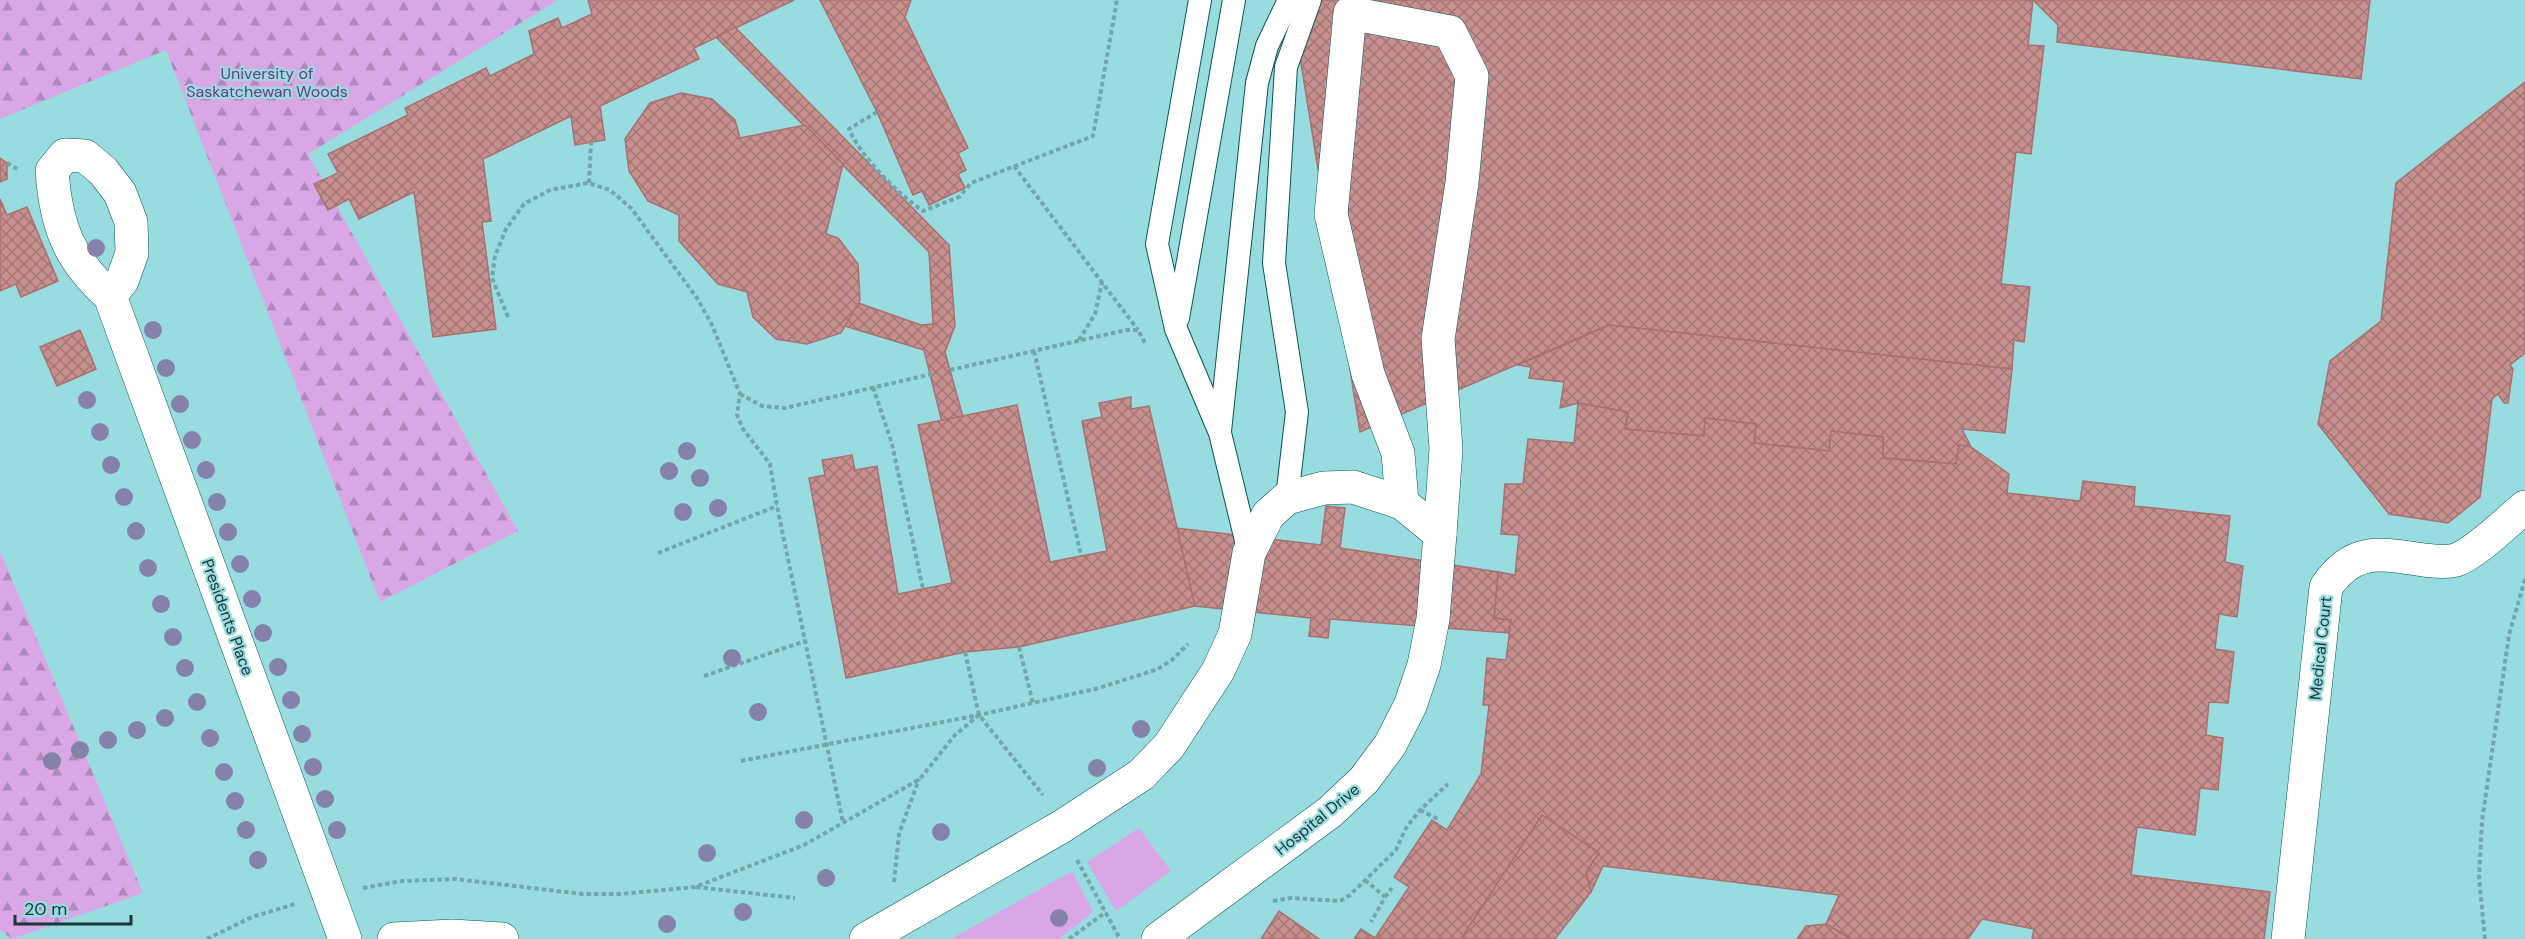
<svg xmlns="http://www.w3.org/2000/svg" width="2525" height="939" viewBox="0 0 2525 939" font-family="'DM Sans',sans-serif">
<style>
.green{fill:#d9a7e5}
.forest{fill:url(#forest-firs)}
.building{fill:url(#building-cross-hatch);stroke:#a67170;stroke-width:1.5}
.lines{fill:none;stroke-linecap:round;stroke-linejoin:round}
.lane-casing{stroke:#055559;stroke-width:24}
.street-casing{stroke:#055559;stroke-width:34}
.path{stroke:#71a7aa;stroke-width:4;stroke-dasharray:4.5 3;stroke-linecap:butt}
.lane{stroke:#fff;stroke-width:22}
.street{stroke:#fff;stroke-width:33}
.tree{fill:#8481ab}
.labels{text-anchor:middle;stroke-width:4.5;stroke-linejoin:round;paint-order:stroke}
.park-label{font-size:16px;fill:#723780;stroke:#99dce0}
.street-label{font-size:16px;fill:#1b3738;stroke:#99dce0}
</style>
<defs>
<pattern id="forest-firs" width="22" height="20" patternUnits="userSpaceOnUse" patternTransform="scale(1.5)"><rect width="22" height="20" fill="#d9a7e5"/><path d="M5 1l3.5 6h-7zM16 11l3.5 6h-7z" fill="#af89bb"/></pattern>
<pattern id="building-cross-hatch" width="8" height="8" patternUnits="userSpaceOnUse" patternTransform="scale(1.5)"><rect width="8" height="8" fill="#c78f8e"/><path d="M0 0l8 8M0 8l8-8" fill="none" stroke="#a17675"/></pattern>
</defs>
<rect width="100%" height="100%" fill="#99dce0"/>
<!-- green -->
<g class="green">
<path d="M 1139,828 L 1171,871 L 1116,911 L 1087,862 Z"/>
<path d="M 1072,871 L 1093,912 L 1059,939 L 951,939 Z"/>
</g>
<!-- forest -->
<g class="forest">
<path d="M 0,0 L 558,0 L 308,154 L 518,531 L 380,602 L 166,50 L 0,119 Z"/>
<path d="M 0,551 L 143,893 L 12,939 L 0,930 Z"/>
</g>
<!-- building -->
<g class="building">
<path d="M 794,0 L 694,48 L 699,59 L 600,106 L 605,140 L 575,145 L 571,116 L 483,159 L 491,221 L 482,222 L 496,329 L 433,337 L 414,192 L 359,219 L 349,199 L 328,210 L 314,184 L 338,173 L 328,154 L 408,115 L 405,108 L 486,68 L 490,76 L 534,54 L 529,31 L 558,18 L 562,28 L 592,14 L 588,0 Z"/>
<path d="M 820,0 L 911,0 L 905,17 L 968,148 L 958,153 L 966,170 L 958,174 L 965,188 L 929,205 L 922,191 L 913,195 L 877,112 Z"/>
<path d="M 1291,0 L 2033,0 L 2028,45 L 2044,46 L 2031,154 L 2016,152 L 2001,284 L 2030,287 L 2024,342 L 2014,340 L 2012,369 L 1609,325 L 1360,432 Z"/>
<path d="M 2030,0 L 2370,0 L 2361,79 L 2057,42 L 2058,25 L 2033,0 Z"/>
<path d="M 735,27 L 949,245 L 955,326 L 945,352 L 963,417 L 942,422 L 924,350 L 845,326 L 858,303 L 921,325 L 933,324 L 929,252 L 716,37 Z"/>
<path d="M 2525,82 L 2525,353 L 2510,365 L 2513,369 L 2508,403 L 2504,403 L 2498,394 L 2492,399 L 2480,497 L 2448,523 L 2389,514 L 2318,424 L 2330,361 L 2381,321 L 2396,183 Z"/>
<path d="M 681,93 L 712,99 L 735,120 L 740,138 L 805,125 L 843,164 L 826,234 L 838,238 L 858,264 L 860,300 L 841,333 L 807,344 L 776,339 L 753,317 L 747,292 L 718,284 L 679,241 L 679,215 L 648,201 L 629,171 L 625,139 L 650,103 Z"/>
<path d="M 0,158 L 7,163 L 7,179 L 0,182 Z"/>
<path d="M 0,199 L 7,215 L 27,207 L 58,281 L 21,297 L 16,284 L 0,291 Z"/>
<path d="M 1609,325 L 2012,369 L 2005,433 L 1962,429 L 1971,447 L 1959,445 L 1956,464 L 1883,458 L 1883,437 L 1831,431 L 1829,451 L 1754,443 L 1756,424 L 1705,418 L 1704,436 L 1625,429 L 1628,412 L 1578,403 L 1560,408 L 1564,382 L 1529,378 L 1531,367 L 1518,365 Z"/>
<path d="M 80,330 L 96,369 L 57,386 L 40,347 Z"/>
<path d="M 1131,397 L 1131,409 L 1149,406 L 1195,606 L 1019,647 L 965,652 L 846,678 L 809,478 L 825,475 L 822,460 L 852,455 L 855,470 L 877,466 L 898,594 L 923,589 L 952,583 L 918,425 L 1017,405 L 1050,562 L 1107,551 L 1082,421 L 1102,417 L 1099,403 Z"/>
<path d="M 1578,403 L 1628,412 L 1625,429 L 1704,436 L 1705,418 L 1756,424 L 1754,443 L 1829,451 L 1831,431 L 1883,437 L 1883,458 L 1956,464 L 1959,445 L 1971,447 L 2009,474 L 2007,493 L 2080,501 L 2083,481 L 2135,487 L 2134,506 L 2230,516 L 2225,562 L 2243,566 L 2237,617 L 2219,614 L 2215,649 L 2234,652 L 2228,703 L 2209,702 L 2206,735 L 2223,738 L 2218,790 L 2200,788 L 2195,835 L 2137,827 L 2131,875 L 2270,892 L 2264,939 L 2032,939 L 2034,929 L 1982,919 L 1968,939 L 1851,939 L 1826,924 L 1839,895 L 1603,866 L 1591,892 L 1586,872 L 1599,853 L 1542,815 L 1461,939 L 1354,939 L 1361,929 L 1375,938 L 1409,887 L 1394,877 L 1432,820 L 1447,830 L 1481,774 L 1489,705 L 1483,705 L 1487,658 L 1506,660 L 1511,620 L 1494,618 L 1498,572 L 1515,575 L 1519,535 L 1501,534 L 1505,484 L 1523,484 L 1528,439 L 1574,443 Z"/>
<path d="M 1326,506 L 1345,508 L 1340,548 L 1498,572 L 1494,618 L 1511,620 L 1509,633 L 1330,619 L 1328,638 L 1309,636 L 1311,618 L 1195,606 L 1177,528 L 1321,545 Z"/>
<path d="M 1542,815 L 1599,853 L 1586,872 L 1591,892 L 1555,939 L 1461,939 Z"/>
<path d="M 1279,911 L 1319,939 L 1261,939 Z"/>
<path d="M 1826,924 L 1851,939 L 1797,939 L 1806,926 Z"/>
</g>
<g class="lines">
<defs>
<g id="lane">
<path d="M 1200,0 L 1157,244 L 1176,329 L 1220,433 L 1249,553"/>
<path d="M 1178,318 L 1234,0"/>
<path d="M 1220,431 L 1257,83 L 1267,46 L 1289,0"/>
<path d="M 1287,498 L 1297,412 L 1274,263 L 1286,67 L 1310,0"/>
</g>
<g id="street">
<path d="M 110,296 L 122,281 L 132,253 L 131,222 L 120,193 L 103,171 L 85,156 L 65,155 L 52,171 C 56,226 69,260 110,296 L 345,939"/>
<path d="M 1402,503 L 1398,453 L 1368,374 L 1331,214 L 1350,13 L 1450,32 L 1472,76 L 1462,183 L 1438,339 L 1446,449 L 1440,534"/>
<path d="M 394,939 L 452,936 L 502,939"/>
<path d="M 866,939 L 1061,827 L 1141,775 L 1169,746 L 1218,671 L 1235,634 L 1249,553 L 1268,515 L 1287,498 L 1324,488 L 1353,487 L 1402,503 L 1440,534 L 1433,619 L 1424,665 L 1410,706 L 1390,745 L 1364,780 L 1330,812 L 1158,939"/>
<path d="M 2288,939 L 2326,587 C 2354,546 2381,554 2424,560 C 2434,561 2445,563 2456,560 C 2476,553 2508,521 2525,507"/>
</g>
</defs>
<!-- lane casing -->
<use href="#lane" class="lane-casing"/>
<!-- street casing -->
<use href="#street" class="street-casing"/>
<!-- path -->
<g class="path">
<path d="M 877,112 L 849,129 C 861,157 898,194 923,211 L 959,197 L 971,183 L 1093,136 L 1117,0"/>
<path d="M 7,163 L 17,169"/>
<path d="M 1014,166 L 1138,330"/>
<path d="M 589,183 L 591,142"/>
<path d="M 508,317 L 492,278 L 495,256 L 506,229 L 524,204 L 550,190 L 588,183 L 610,190 L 631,208 L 697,298 L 712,325 L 740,394 L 737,415 L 743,429 L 770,464 L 777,506 L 843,823"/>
<path d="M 1079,340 L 1095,314 L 1102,282"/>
<path d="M 1034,351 L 1081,555"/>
<path d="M 950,370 L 1126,330 L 1138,330 L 1145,343"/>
<path d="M 873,387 L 892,444 L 923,589"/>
<path d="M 740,394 L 762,406 L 785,408 L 932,374"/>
<path d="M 658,553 L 777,506"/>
<path d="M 1019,647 L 1033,703"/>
<path d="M 965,652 L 979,715 L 1043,795"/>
<path d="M 704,676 L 805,641"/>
<path d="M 741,761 L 979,715 L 1099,688 L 1158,669 L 1172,660 L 1188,644"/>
<path d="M 1420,810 L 1438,819"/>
<path d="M 1077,860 L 1120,939"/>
<path d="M 1365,880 L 1385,897 L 1371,922"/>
<path d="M 894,882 L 899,834 L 919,779"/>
<path d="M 696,887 L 795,898"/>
<path d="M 363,888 L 402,881 L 455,879 L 583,894 L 620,894 L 695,887 L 804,845 L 920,779 L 955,735 L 979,715"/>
<path d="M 1385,897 L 1392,888"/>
<path d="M 1273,901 L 1291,898 L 1340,901 L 1350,895 L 1396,850 L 1406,828 L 1420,810 L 1448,784"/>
<path d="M 207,939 L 252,917 L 295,904"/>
<path d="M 1069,939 L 1106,912"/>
<path d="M 2485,939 L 2479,877 L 2482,821 L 2509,635 L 2525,579"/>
</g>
<!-- lane -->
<use href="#lane" class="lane"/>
<!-- street -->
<use href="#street" class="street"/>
</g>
<!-- trees -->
<g class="tree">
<circle cx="96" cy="248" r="9"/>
<circle cx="153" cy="330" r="9"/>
<circle cx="166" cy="368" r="9"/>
<circle cx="87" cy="400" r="9"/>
<circle cx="180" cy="404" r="9"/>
<circle cx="100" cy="432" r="9"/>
<circle cx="192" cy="440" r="9"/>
<circle cx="687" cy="451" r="9"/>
<circle cx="111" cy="465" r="9"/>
<circle cx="206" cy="470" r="9"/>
<circle cx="669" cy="471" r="9"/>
<circle cx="700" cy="478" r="9"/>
<circle cx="124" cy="497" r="9"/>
<circle cx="217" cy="502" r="9"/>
<circle cx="718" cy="508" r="9"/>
<circle cx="683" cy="512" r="9"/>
<circle cx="136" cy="531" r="9"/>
<circle cx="228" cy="532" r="9"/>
<circle cx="240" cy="564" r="9"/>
<circle cx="148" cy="568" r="9"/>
<circle cx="252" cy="599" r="9"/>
<circle cx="161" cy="604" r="9"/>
<circle cx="263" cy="633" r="9"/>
<circle cx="173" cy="637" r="9"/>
<circle cx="732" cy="658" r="9"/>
<circle cx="278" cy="667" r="9"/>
<circle cx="185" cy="668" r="9"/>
<circle cx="291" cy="700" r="9"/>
<circle cx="197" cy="702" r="9"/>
<circle cx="758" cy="712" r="9"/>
<circle cx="165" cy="718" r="9"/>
<circle cx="1141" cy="729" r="9"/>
<circle cx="137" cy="730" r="9"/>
<circle cx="302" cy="734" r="9"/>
<circle cx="210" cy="738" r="9"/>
<circle cx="108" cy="740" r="9"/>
<circle cx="80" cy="750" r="9"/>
<circle cx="52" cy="761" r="9"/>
<circle cx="313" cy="767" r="9"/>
<circle cx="1097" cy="768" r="9"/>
<circle cx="224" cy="772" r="9"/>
<circle cx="325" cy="799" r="9"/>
<circle cx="235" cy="801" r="9"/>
<circle cx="804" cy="820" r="9"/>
<circle cx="246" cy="830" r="9"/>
<circle cx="337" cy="830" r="9"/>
<circle cx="941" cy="832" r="9"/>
<circle cx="707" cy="853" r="9"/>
<circle cx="258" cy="860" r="9"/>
<circle cx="826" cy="878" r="9"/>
<circle cx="743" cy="912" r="9"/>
<circle cx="1059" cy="918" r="9"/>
<circle cx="667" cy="924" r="9"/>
</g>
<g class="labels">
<!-- park labels -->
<g class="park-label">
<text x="267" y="79">University of<tspan x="267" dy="18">Saskatchewan Woods</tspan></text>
</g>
<!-- street labels -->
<g class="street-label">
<text transform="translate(228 617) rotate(70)" y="6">Presidents Place</text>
<text transform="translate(2320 648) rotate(-84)" y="6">Medical Court</text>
<text transform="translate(1317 819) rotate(-39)" y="6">Hospital Drive</text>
</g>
</g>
<!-- scale -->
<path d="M15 915v9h116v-9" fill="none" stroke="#1b3738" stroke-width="3"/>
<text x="24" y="915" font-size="18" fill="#1b3738" stroke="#99dce0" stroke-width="4.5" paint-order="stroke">20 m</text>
</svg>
